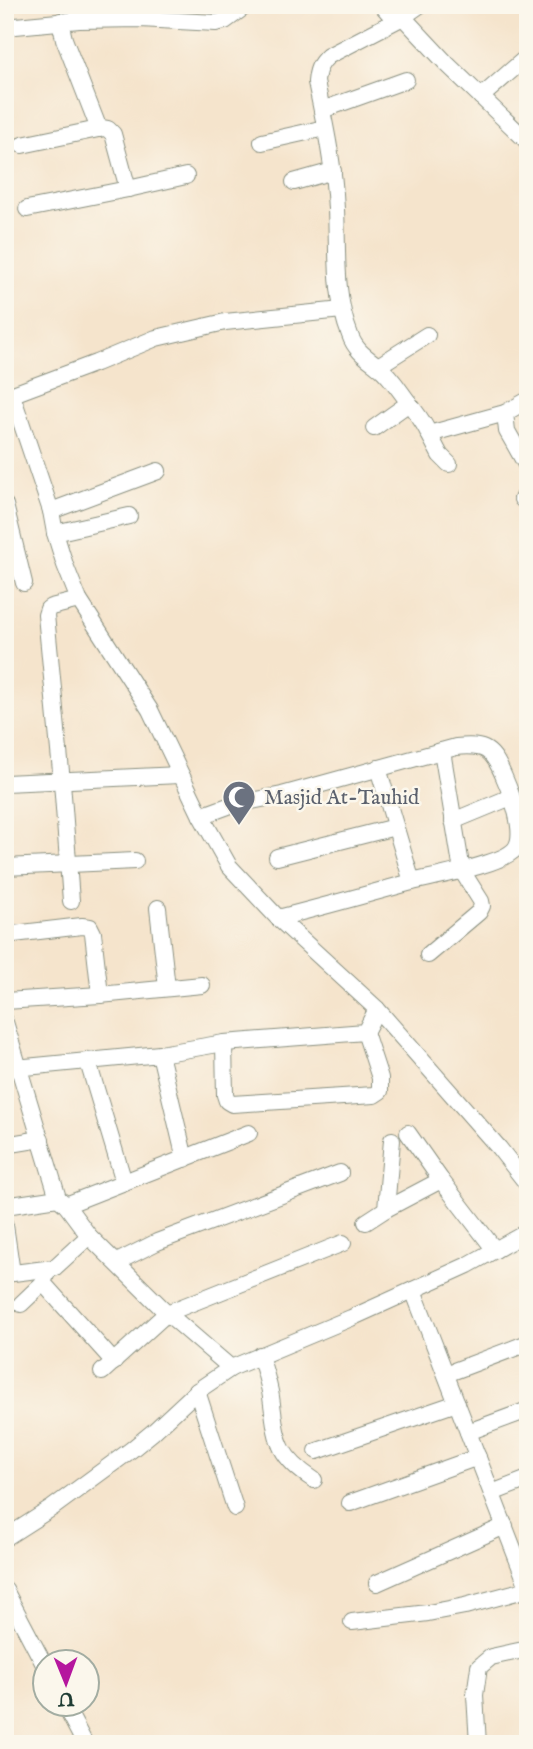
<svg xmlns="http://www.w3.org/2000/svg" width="533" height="1749" viewBox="0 0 533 1749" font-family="'IM FELL English',serif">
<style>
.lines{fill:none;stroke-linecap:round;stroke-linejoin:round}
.minor-casing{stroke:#8a9080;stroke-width:18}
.minor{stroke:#fff;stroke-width:16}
.labels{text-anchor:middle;stroke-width:5;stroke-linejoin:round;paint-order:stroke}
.worship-label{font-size:21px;fill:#5b616d;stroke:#fbf7ec;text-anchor:start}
</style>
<rect width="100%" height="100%" fill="#fbf7ec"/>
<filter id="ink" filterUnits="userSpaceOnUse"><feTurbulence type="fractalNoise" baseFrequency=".0143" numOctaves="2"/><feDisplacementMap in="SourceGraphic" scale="14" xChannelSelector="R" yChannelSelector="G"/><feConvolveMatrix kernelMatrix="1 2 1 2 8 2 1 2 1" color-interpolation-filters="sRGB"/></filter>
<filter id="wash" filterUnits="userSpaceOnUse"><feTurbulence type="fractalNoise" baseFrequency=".00686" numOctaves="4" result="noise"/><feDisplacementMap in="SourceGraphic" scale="28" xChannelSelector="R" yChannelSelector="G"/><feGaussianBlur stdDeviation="1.57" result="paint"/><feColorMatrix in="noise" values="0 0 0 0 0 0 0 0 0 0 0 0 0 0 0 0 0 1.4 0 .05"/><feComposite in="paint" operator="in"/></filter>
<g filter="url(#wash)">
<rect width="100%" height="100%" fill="#f5e4cc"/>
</g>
<g filter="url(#ink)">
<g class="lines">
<defs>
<g id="minor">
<path d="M 382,5 L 395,20"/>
<path d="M 420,5 L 403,17 L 328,56 C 319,64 317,71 316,82 C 325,124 334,166 336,209 C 338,251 334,295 350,335 C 355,350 366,357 378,366 C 391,376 399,390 409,403 C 416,413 424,422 429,434 L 505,413 L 528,400"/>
<path d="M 403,17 L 447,64 L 528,142"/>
<path d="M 60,21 L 64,39 L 99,129"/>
<path d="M 5,27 L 79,20 L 140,19 L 216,23 L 225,21 L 247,5"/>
<path d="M 481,97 L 528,56"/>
<path d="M 322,110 L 406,80"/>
<path d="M 262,142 L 325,128"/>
<path d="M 22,145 L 103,128 L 108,129 L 113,134 L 128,189"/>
<path d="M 294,182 L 333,171"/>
<path d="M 27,209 L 128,189 L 186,176"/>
<path d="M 378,366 L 427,335"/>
<path d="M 12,395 L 51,511 L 55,533 L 65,565 L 79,600 L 150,710 L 201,816 L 229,866 L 278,918 L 377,1009 L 499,1148 L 528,1185"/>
<path d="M 5,397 L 96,363 L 156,338 L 225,322 L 342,310"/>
<path d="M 505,413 L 507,431 L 528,468"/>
<path d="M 374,428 L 409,403"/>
<path d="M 429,434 L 440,455 L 449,464"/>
<path d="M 522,499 L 528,495"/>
<path d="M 5,505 L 24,583"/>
<path d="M 51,511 L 158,471"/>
<path d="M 55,533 L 129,516"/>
<path d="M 378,768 L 412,882"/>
<path d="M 5,783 L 180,775"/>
<path d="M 201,816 L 231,805 L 282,795 L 456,747 C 486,744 492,749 504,777 C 511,793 527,834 515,849 C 502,865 431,877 408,883 C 365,895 322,907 278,918"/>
<path d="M 453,821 L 511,797"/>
<path d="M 277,857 L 395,827"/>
<path d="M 5,867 L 135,861"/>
<path d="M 71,901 L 62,782 L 46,615 L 48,609 L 51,607 L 79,600"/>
<path d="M 158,908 L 167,988"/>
<path d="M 5,935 L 82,926 L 90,927 L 93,933 L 100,995"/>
<path d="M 428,955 L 479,912 L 482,906 L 481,901 L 462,871 L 442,751"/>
<path d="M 5,1001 L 100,995 L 202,985"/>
<path d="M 5,1022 L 58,1198 L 66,1205 L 89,1236 L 167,1313 L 231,1368"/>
<path d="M 224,1043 L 225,1095 L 227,1101 L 232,1104 L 374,1095 L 380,1091 L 380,1078 L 365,1032"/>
<path d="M 160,1054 L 185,1159"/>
<path d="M 88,1062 L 124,1182"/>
<path d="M 5,1069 L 160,1054 L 224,1043 L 365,1032 L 377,1009"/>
<path d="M 408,1133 L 441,1180 L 495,1250"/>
<path d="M 5,1145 L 41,1139"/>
<path d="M 66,1205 L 249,1133"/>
<path d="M 5,1206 L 58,1198"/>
<path d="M 386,1209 L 392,1140"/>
<path d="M 366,1222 L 386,1209 L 441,1180"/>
<path d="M 5,1225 L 12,1273"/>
<path d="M 117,1262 L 157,1242 L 340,1173"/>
<path d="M 5,1274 L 54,1268 L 89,1236"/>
<path d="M 43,1283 L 114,1362"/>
<path d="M 413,1290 L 528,1587"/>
<path d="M 21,1304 L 43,1283 L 46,1275"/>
<path d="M 260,1355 C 264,1369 269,1383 271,1397 C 277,1438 275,1455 314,1480"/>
<path d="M 102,1372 L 167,1313 L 343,1243"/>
<path d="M 446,1374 L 528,1343"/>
<path d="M 197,1391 L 235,1508"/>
<path d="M 468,1432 L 528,1410"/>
<path d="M 317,1451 L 457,1403"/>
<path d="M 492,1493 L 528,1479"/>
<path d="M 350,1503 L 478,1457"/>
<path d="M 5,1538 L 52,1508 L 131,1450 L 153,1432 L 197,1391 L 231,1368 L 351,1318 L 468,1265 L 520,1236 L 528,1230"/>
<path d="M 377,1583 L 505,1526"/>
<path d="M 5,1590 L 46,1668"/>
<path d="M 352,1622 L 428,1613 L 465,1606 L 528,1589"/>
<path d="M 64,1704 L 85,1744"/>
<path d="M 478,1744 L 475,1695 L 479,1667 L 491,1657 L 528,1649"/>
</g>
</defs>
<!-- minor casing -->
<use href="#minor" class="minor-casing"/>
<!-- minor -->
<use href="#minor" class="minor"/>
</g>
</g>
<!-- icons -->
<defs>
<symbol id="mosque-pin" viewBox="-11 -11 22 30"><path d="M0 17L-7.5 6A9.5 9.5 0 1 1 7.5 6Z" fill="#6b7280" stroke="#fbf7ec"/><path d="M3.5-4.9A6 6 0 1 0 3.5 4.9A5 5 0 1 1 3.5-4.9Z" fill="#fff"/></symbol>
</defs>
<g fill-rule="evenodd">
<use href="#mosque-pin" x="220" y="778" width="38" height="52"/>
</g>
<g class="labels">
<!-- worship labels -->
<g class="worship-label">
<text x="264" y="804">Masjid At-Tauhid</text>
</g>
</g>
<!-- margin -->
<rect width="533" height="1749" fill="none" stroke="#fbf7ec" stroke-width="28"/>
<!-- north arrow -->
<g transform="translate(66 1683) rotate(179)"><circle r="33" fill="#fbf7ec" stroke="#a3ada2" stroke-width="2"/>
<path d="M0-5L12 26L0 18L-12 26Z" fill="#b5179e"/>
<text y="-10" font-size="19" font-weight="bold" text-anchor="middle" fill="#1f3d34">U</text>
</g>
</svg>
